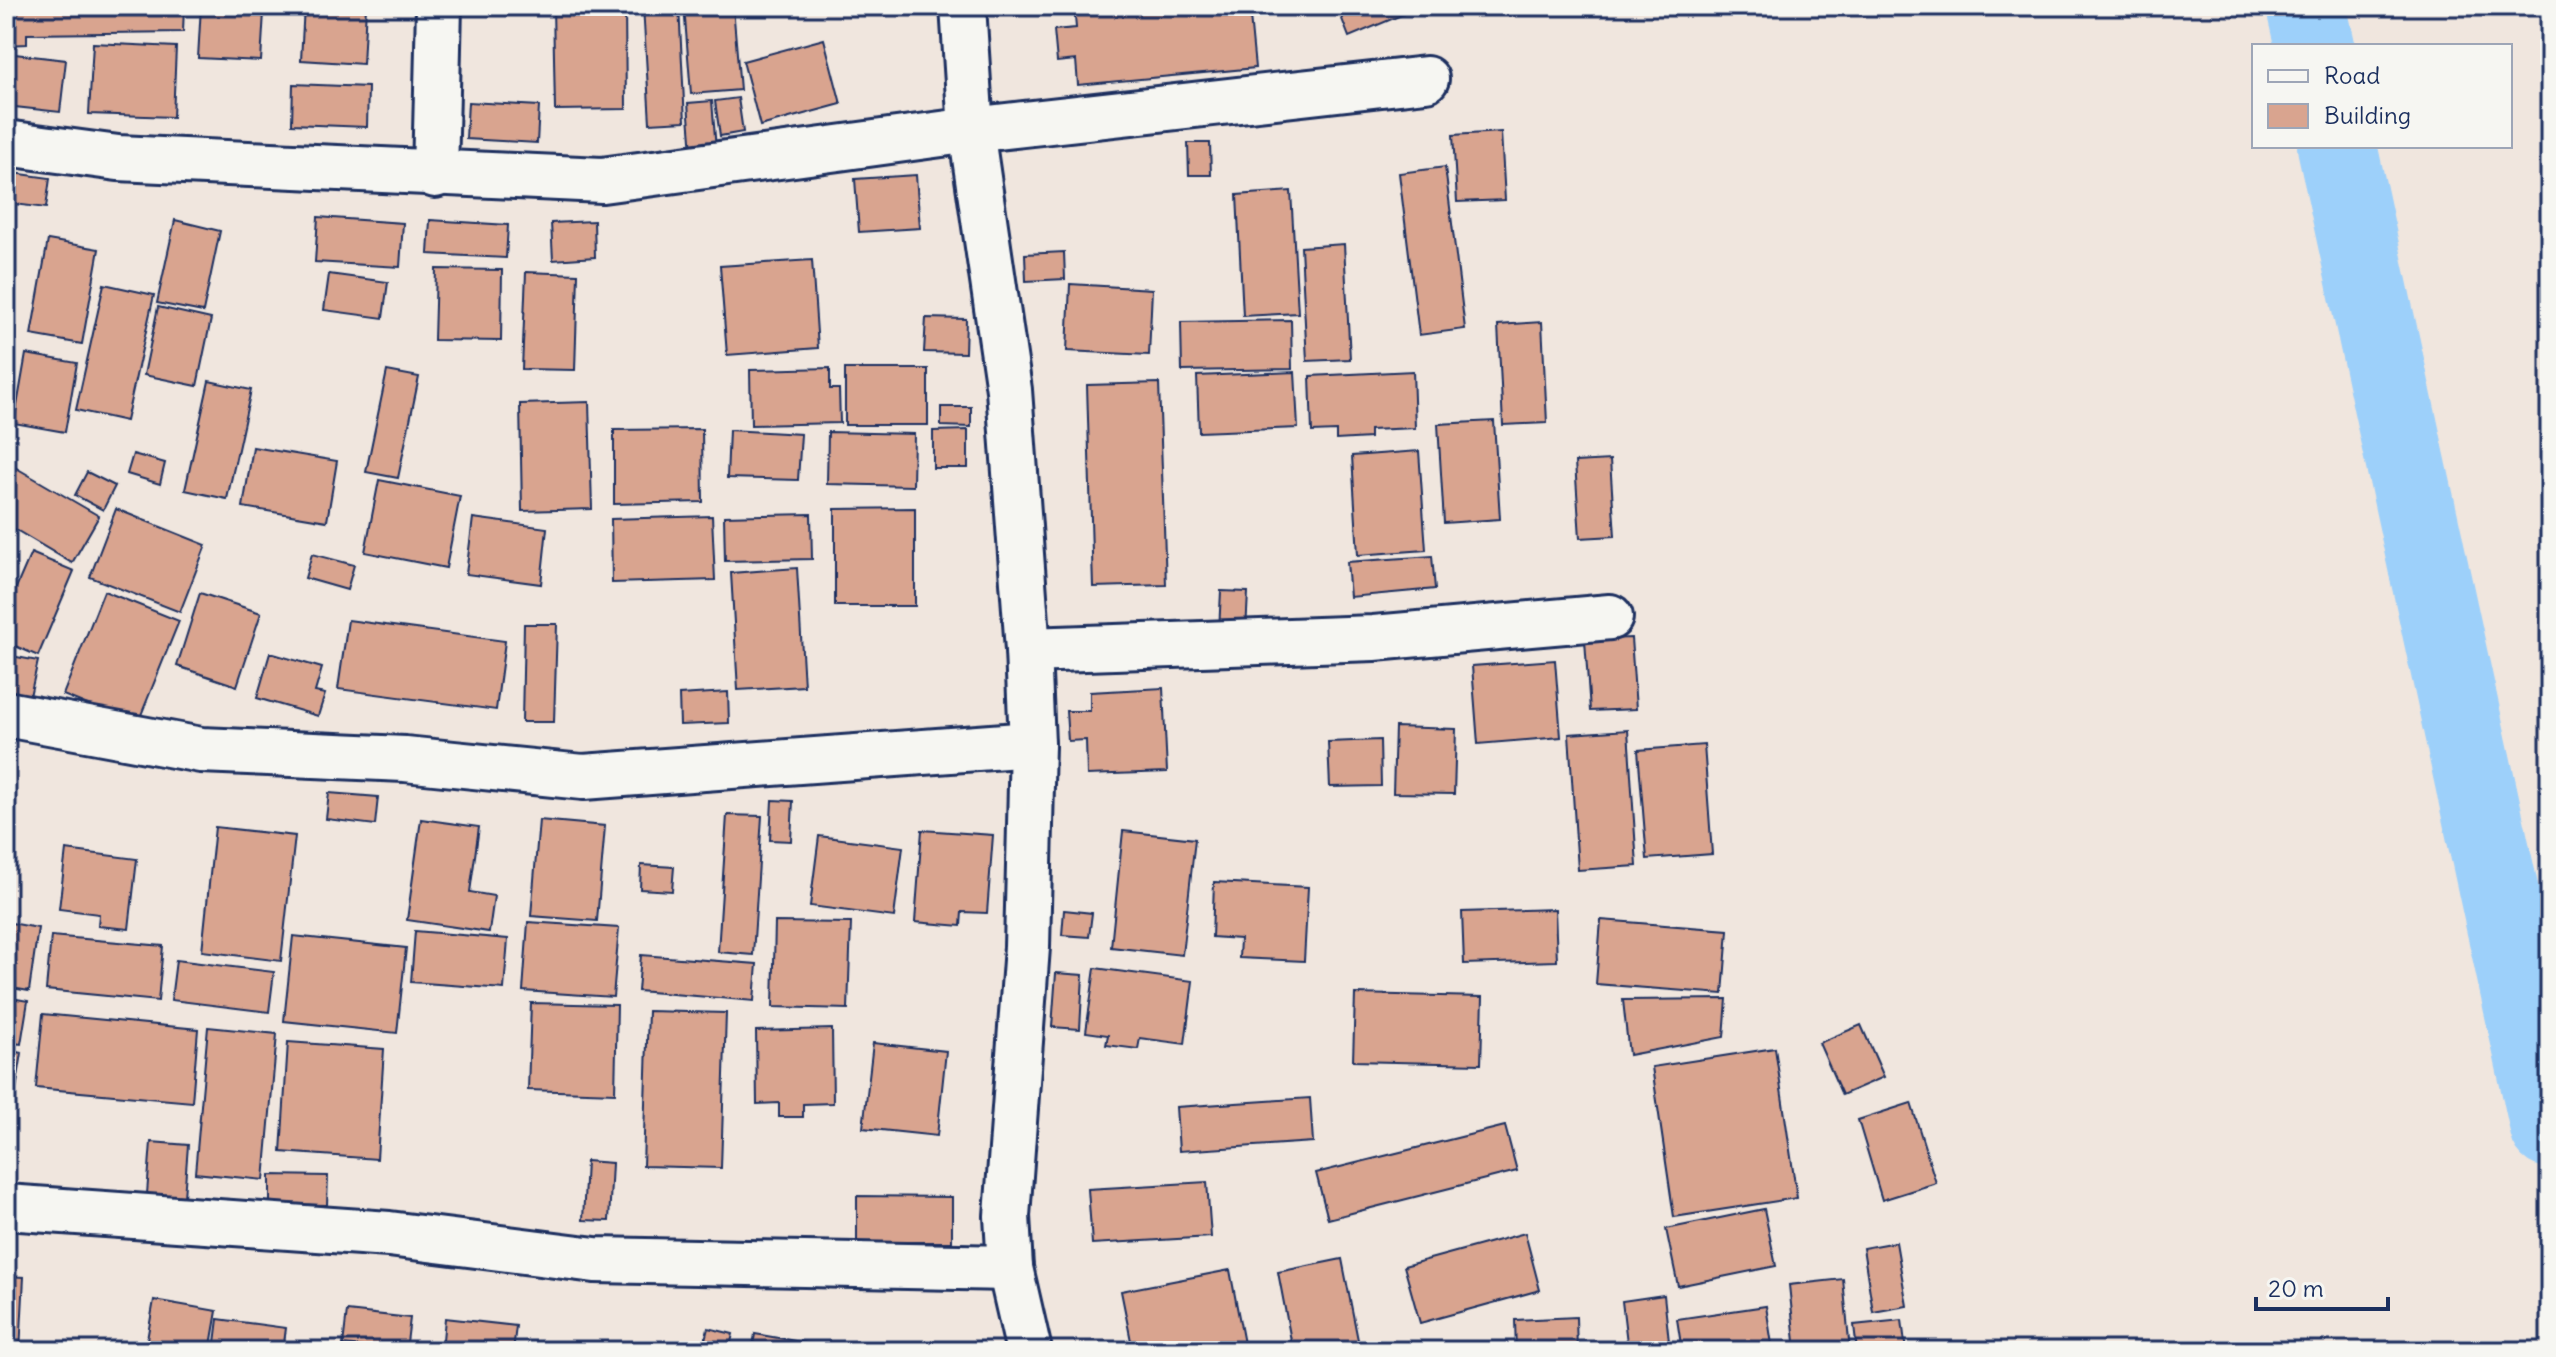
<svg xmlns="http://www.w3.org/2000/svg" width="2556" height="1357" viewBox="0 0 2556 1357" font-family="Delius,sans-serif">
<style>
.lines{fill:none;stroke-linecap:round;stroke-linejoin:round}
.river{stroke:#9dd0fa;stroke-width:80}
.building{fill:#d9a48f;stroke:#1b2f5e;stroke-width:2}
.minor-casing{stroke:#1b2f5e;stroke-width:50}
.minor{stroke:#f6f6f2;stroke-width:44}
</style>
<rect width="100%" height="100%" fill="#f0e6de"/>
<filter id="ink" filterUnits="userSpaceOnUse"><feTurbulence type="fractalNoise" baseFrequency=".0125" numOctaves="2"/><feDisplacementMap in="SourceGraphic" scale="16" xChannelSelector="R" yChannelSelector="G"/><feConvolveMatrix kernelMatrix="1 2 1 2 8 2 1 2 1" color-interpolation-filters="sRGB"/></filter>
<g filter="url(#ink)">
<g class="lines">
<!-- river -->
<g class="river">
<path d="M 2306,6 L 2315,46"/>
<path d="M 2337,146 L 2550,1128"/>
</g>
</g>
<!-- building -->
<g class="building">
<path d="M 6,6 L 184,6 L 183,32 L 27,34 L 27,44 L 6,45 Z"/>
<path d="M 201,6 L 280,6 L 280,13 L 264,12 L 261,61 L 198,58 Z"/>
<path d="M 304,6 L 366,6 L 363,64 L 301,60 Z"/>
<path d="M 553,6 L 625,6 L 626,109 L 555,110 Z"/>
<path d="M 643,6 L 679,6 L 685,121 L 650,123 Z"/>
<path d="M 684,6 L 733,6 L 740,90 L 691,94 Z"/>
<path d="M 1074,6 L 1249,6 L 1255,68 L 1078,85 L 1076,60 L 1057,62 L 1054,30 L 1076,28 Z"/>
<path d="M 1337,6 L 1401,6 L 1404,14 L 1349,37 Z"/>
<path d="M 824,39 L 841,104 L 760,126 L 743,61 Z"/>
<path d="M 93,43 L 176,47 L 173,117 L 89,114 Z"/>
<path d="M 6,53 L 66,60 L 60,112 L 6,106 Z"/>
<path d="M 293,84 L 368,87 L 367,127 L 292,124 Z"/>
<path d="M 738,98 L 743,132 L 720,136 L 715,101 Z"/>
<path d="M 712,101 L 716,149 L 692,152 L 688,103 Z"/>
<path d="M 468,102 L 539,106 L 537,143 L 466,139 Z"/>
<path d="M 1501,132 L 1505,200 L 1457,202 L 1453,135 Z"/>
<path d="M 1188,143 L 1210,143 L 1211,175 L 1189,175 Z"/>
<path d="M 1445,167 L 1465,329 L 1419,335 L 1399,173 Z"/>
<path d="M 6,172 L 50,178 L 46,208 L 6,203 Z"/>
<path d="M 916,175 L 920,228 L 859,232 L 855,179 Z"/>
<path d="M 1291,191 L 1298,313 L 1243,316 L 1237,195 Z"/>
<path d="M 318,217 L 403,223 L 400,267 L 315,262 Z"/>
<path d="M 175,220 L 220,231 L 203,312 L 157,303 Z"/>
<path d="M 430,220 L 508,225 L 506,258 L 428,254 Z"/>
<path d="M 594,221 L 595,257 L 553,260 L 551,223 Z"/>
<path d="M 48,240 L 99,249 L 82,344 L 31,335 Z"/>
<path d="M 1344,244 L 1350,359 L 1307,361 L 1301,247 Z"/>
<path d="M 1064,252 L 1065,279 L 1026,281 L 1025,254 Z"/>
<path d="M 812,260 L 818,348 L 727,355 L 720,266 Z"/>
<path d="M 436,269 L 502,270 L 501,341 L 434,340 Z"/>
<path d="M 526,272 L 578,274 L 575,370 L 522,369 Z"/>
<path d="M 329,274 L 388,282 L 383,318 L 324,310 Z"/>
<path d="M 104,284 L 154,295 L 126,421 L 76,410 Z"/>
<path d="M 1070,284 L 1152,289 L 1149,355 L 1067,351 Z"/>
<path d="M 158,307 L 211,319 L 197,386 L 144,375 Z"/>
<path d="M 926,318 L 966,319 L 965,353 L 924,352 Z"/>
<path d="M 1291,320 L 1292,369 L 1182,371 L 1181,322 Z"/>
<path d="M 1542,322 L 1547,423 L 1503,425 L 1498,325 Z"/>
<path d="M 26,354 L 77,363 L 65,432 L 14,423 Z"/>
<path d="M 830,368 L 830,389 L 839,389 L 840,423 L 751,425 L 750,370 Z"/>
<rect x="845" y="369" width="83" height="56"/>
<path d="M 387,371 L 419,377 L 398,478 L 366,472 Z"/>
<path d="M 1413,371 L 1415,428 L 1370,430 L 1370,438 L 1336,440 L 1336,431 L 1312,432 L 1310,376 Z"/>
<path d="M 1295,372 L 1298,428 L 1199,432 L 1197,376 Z"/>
<path d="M 209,381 L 251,390 L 227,499 L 185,490 Z"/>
<path d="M 1159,383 L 1166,585 L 1093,587 L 1087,385 Z"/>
<path d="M 589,402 L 592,509 L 522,511 L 520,404 Z"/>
<path d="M 941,407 L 971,407 L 971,427 L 941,426 Z"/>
<path d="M 1494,421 L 1500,519 L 1444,523 L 1438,424 Z"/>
<path d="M 702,429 L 703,502 L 614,504 L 614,430 Z"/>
<path d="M 729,430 L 801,434 L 798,480 L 727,478 Z"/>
<path d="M 968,430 L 968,468 L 933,468 L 933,431 Z"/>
<path d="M 828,432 L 914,434 L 913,486 L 827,484 Z"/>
<path d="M 253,447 L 337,461 L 327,521 L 243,507 Z"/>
<path d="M 1419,451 L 1426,550 L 1358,555 L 1352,456 Z"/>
<path d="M 133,454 L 165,463 L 160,484 L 127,474 Z"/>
<path d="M 1610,460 L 1615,536 L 1580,538 L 1575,462 Z"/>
<path d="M 6,462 L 99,516 L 72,563 L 6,524 Z"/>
<path d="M 87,472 L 115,486 L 103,510 L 75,495 Z"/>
<path d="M 379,480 L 460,496 L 446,568 L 365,552 Z"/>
<path d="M 915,508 L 915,606 L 835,606 L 835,509 Z"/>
<path d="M 116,509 L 206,545 L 180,612 L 90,577 Z"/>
<path d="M 811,514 L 812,559 L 725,561 L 724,516 Z"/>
<path d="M 712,516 L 715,580 L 612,583 L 611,519 Z"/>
<path d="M 473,518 L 547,528 L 541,584 L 466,574 Z"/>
<path d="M 31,553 L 74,571 L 38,656 L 6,642 L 6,611 Z"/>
<path d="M 312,554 L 354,565 L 347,590 L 305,578 Z"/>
<path d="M 1432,556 L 1435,589 L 1350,597 L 1347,562 Z"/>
<path d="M 797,568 L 804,686 L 738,690 L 731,573 Z"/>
<path d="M 104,591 L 179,621 L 137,725 L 63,695 Z"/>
<path d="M 1221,591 L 1248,592 L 1246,632 L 1219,631 Z"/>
<path d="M 200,593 L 261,613 L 237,686 L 177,666 Z"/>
<path d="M 348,620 L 505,641 L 496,710 L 338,689 Z"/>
<path d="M 524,624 L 557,624 L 554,722 L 522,722 Z"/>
<path d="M 1631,638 L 1636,709 L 1590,711 L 1585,640 Z"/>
<path d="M 270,653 L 322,668 L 315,692 L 325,694 L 318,716 L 257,698 Z"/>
<path d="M 6,655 L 38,661 L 30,696 L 6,691 Z"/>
<path d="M 1555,660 L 1561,737 L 1478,744 L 1472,666 Z"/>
<path d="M 1163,688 L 1167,772 L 1087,775 L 1086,740 L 1068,741 L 1066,711 L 1090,711 L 1090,692 Z"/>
<path d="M 728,692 L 729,723 L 680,725 L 679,695 Z"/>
<path d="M 1395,727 L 1456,729 L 1454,794 L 1393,793 Z"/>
<path d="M 1628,730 L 1637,866 L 1578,870 L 1569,734 Z"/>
<path d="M 1380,740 L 1381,786 L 1330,787 L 1328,742 Z"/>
<path d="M 1704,745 L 1712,854 L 1647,859 L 1638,750 Z"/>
<path d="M 329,793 L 378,797 L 375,825 L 326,819 Z"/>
<path d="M 772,800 L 793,801 L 791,841 L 770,840 Z"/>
<path d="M 727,815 L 762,816 L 753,955 L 718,952 Z"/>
<path d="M 421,819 L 479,827 L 470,892 L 494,896 L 489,932 L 407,920 Z"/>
<path d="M 539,820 L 605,826 L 597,921 L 531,916 Z"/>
<path d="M 215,827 L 295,836 L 281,961 L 202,951 Z"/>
<path d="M 922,830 L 993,835 L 987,913 L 962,912 L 961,926 L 915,922 Z"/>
<path d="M 1123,831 L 1195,839 L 1182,955 L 1111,947 Z"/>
<path d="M 819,836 L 903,847 L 894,917 L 810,906 Z"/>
<path d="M 66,850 L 137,859 L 129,929 L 98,926 L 99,914 L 59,909 Z"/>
<path d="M 641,865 L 674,867 L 672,891 L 640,889 Z"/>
<path d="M 1214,882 L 1308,887 L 1304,961 L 1239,958 L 1240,939 L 1212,937 Z"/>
<path d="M 1555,909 L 1557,961 L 1464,964 L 1462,912 Z"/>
<path d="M 1064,910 L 1092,913 L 1089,937 L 1062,935 Z"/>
<path d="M 1601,920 L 1728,930 L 1723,994 L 1596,984 Z"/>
<path d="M 6,922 L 38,928 L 29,991 L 6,987 Z"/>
<path d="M 528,922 L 619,928 L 613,997 L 523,991 Z"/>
<path d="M 775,922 L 851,923 L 848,1009 L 773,1007 Z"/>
<path d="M 415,931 L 508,939 L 504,989 L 411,982 Z"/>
<path d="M 51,936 L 163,946 L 158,1001 L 46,990 Z"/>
<path d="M 293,936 L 406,948 L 397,1033 L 284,1021 Z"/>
<path d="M 641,955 L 757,964 L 754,1001 L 638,991 Z"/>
<path d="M 176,960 L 274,972 L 269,1012 L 171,1000 Z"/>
<path d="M 1095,968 L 1193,981 L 1185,1044 L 1140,1038 L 1138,1049 L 1106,1045 L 1108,1035 L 1086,1032 Z"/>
<path d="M 1056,973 L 1083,975 L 1080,1029 L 1052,1027 Z"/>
<path d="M 1355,994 L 1483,997 L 1481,1064 L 1353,1061 Z"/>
<path d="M 6,997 L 28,1001 L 21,1044 L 6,1042 Z"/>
<path d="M 1727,999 L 1724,1037 L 1629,1055 L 1623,1000 Z"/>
<path d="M 531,1003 L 617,1005 L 615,1093 L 528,1090 Z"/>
<path d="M 648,1011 L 726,1013 L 721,1168 L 643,1166 Z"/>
<path d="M 43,1014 L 198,1029 L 192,1102 L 36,1088 Z"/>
<path d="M 1861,1025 L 1884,1077 L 1842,1095 L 1819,1043 Z"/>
<path d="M 208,1027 L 277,1034 L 264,1180 L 195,1173 Z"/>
<path d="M 832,1029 L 833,1103 L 803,1104 L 803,1117 L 779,1117 L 779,1103 L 757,1104 L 756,1031 Z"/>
<path d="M 288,1042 L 384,1049 L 377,1159 L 281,1152 Z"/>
<path d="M 873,1043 L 946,1051 L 937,1136 L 863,1128 Z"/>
<path d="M 1775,1048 L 1797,1198 L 1674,1217 L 1652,1067 Z"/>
<path d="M 6,1050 L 22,1053 L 9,1132 L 6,1132 Z"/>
<path d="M 1310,1098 L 1313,1142 L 1179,1151 L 1176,1107 Z"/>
<path d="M 1911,1103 L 1936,1183 L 1882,1200 L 1858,1120 Z"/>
<path d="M 1505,1126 L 1517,1171 L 1328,1219 L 1316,1173 Z"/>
<path d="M 151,1142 L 188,1145 L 184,1197 L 147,1194 Z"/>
<path d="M 586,1161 L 612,1163 L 609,1221 L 583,1220 Z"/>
<path d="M 270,1175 L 328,1176 L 327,1205 L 270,1204 Z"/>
<path d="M 1207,1182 L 1211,1237 L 1092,1244 L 1088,1189 Z"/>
<path d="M 857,1196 L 952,1197 L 952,1242 L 857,1242 Z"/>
<path d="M 1764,1209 L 1776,1266 L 1678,1286 L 1666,1229 Z"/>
<path d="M 1525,1233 L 1540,1290 L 1420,1323 L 1404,1266 Z"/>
<path d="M 1896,1242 L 1907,1306 L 1873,1312 L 1863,1248 Z"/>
<path d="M 1342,1259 L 1359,1345 L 1327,1351 L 1293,1351 L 1278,1272 Z"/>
<path d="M 1230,1270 L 1245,1349 L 1133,1351 L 1121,1291 Z"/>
<path d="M 6,1276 L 24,1277 L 20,1351 L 6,1351 Z"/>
<path d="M 1843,1279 L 1850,1351 L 1796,1351 L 1789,1285 Z"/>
<path d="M 1664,1295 L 1670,1351 L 1628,1351 L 1622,1301 Z"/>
<path d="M 154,1300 L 217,1311 L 210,1351 L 145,1351 Z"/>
<path d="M 1766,1306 L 1773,1351 L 1682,1351 L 1677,1319 Z"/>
<path d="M 347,1311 L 410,1318 L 406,1351 L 343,1345 Z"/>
<path d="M 1576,1317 L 1577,1351 L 1516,1351 L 1515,1320 Z"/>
<path d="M 445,1318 L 516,1326 L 513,1351 L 442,1351 Z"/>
<path d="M 218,1319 L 286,1328 L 283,1351 L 214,1351 Z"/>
<path d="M 1902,1320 L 1906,1351 L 1857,1351 L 1854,1325 Z"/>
<path d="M 708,1328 L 733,1334 L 729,1351 L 702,1351 Z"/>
<path d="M 755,1334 L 819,1345 L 818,1351 L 752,1351 Z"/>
</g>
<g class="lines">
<defs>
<g id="minor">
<path d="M 963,6 L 971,130 L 1009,390 L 1028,650 L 1032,744 L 1027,947 L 1007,1216 L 1010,1268 L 1029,1351"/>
<path d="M 6,143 L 118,158 L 602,180 L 971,130 L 1426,79"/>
<path d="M 435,175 L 439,6"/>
<path d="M 1028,650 L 1374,638 L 1610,617"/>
<path d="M 6,714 L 201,750 L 405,759 L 583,777 L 1032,744"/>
<path d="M 6,1207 L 389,1234 L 595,1260 L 1010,1268"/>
</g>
</defs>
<!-- minor casing -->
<use href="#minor" class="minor-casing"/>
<!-- minor -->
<use href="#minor" class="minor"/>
</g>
</g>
<!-- margin -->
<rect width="2556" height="1357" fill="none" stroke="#f6f6f2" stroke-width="32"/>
<rect x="16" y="16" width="2524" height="1325" fill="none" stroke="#1b2f5e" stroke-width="3" filter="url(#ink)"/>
<!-- legend -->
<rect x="2252" y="44" width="260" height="104" fill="#f6f6f2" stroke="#9ea6b7" stroke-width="2"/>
<rect x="2268" y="70" width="40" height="12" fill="#f6f6f2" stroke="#9ea6b7" stroke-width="2"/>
<text x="2324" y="84" font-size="24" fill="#1b2f5e">Road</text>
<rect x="2268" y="104" width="40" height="24" fill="#d9a48f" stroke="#9ea6b7" stroke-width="2"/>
<text x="2324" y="124" font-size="24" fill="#1b2f5e">Building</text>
<!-- scale -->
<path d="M2256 1297v12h132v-12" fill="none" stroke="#1b2f5e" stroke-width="4"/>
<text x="2268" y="1297" font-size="24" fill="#1b2f5e" stroke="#f6f6f2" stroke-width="6" paint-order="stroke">20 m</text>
</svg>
